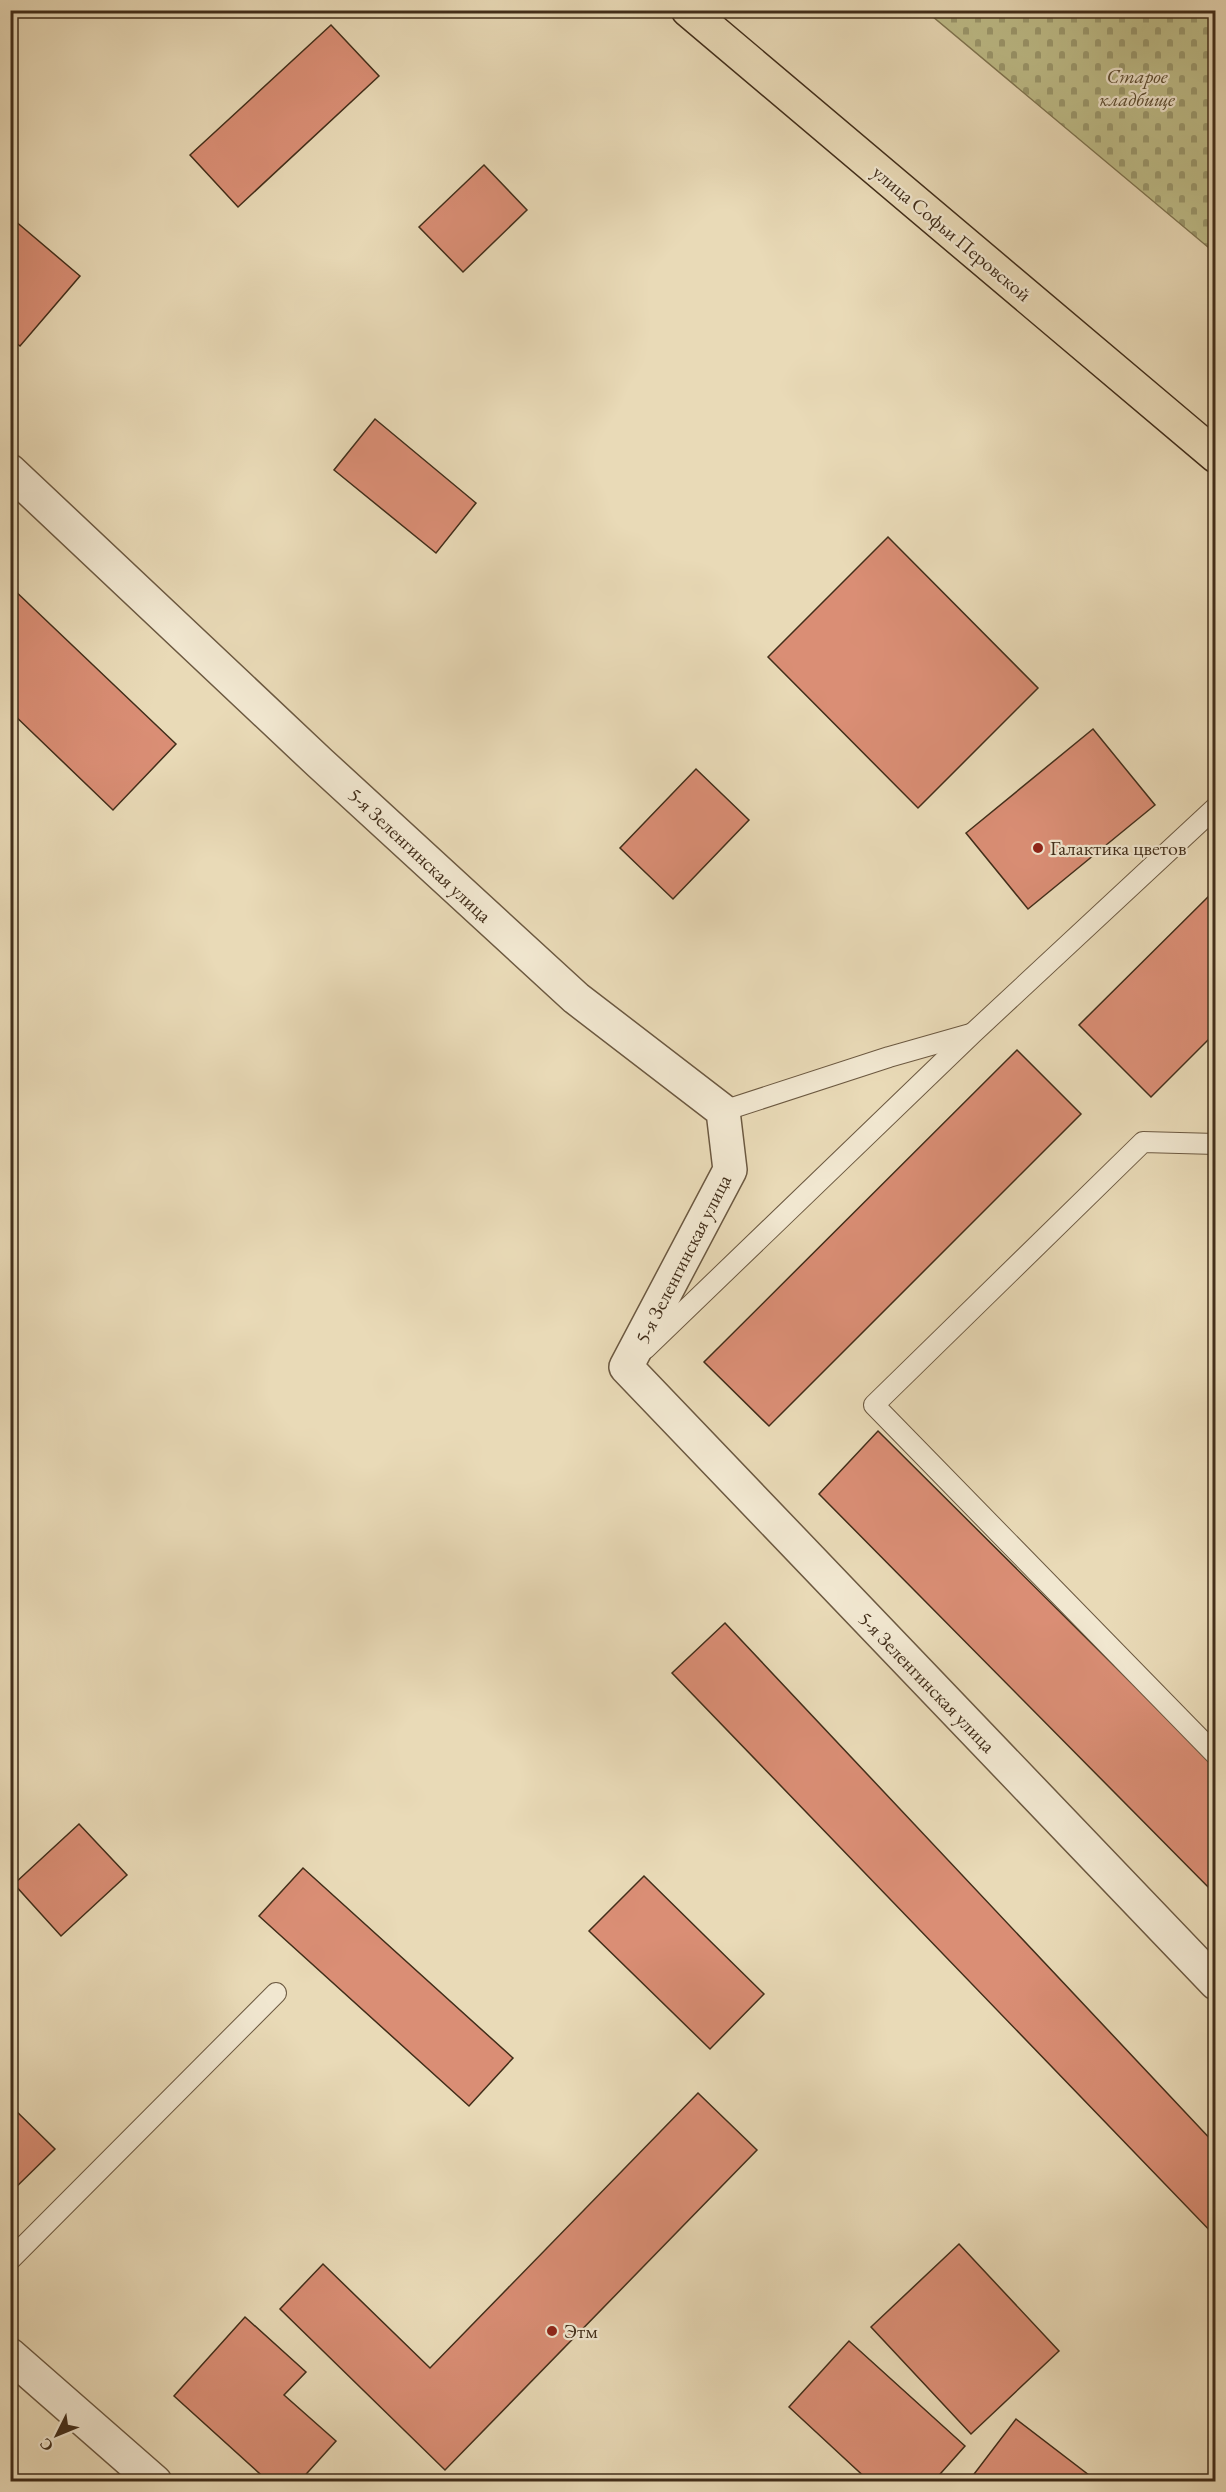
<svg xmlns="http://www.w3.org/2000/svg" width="1226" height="2492" viewBox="0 0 1226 2492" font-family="'EB Garamond',serif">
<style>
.cemetery{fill:url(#cemetery-stones);stroke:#807652;stroke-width:1.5}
.building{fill:#da8e75;stroke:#422e1a;stroke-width:1.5}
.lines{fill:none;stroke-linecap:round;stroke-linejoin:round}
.service-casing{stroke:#6c5941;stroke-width:22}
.minor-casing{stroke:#6c5941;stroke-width:36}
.primary-casing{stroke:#422e1a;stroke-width:36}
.service{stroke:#f1e7d0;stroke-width:20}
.minor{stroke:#f1e7d0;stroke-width:33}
.primary{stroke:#e9dab7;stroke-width:33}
.poi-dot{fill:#8f2418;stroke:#f1e7d0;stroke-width:2}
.labels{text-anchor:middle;stroke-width:4.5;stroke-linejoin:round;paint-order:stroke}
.park-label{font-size:20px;font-style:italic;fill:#5b4b30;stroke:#f1e7d0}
.street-label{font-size:20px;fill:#422e1a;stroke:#f1e7d0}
.poi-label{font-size:20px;fill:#422e1a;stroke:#f1e7d0;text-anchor:start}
</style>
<defs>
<pattern id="cemetery-stones" width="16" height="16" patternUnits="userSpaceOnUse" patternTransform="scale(1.5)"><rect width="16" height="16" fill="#bebd89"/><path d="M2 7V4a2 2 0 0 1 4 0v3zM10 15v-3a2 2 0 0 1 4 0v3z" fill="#9c9a6f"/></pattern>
</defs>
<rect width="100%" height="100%" fill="#e9dab7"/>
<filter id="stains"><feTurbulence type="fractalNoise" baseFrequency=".00333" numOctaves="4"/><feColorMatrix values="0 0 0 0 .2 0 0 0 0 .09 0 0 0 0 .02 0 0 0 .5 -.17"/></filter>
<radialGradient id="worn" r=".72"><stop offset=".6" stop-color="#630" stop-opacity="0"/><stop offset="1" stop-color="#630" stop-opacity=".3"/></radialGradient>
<!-- cemetery -->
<path class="cemetery" d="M 926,11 L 1215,11 L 1215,253 Z"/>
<!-- building -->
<g class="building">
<path d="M 331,25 L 379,76 L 238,207 L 190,155 Z"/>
<path d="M 484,165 L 527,210 L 463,272 L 419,227 Z"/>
<path d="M 14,220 L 80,276 L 20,346 L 10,338 L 10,225 Z"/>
<path d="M 375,419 L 476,503 L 436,553 L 334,470 Z"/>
<path d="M 888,537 L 1038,688 L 918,808 L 768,657 Z"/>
<path d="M 10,586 L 176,744 L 113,810 L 10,711 Z"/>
<path d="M 1093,729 L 1155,805 L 1028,909 L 966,833 Z"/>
<path d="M 696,769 L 749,820 L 673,899 L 620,848 Z"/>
<path d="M 1216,889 L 1216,1032 L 1151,1097 L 1079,1025 Z"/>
<path d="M 1017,1050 L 1081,1114 L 769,1426 L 704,1362 Z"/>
<path d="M 878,1431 L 1216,1767 L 1216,1895 L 819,1494 Z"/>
<path d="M 725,1623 L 1216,2145 L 1216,2237 L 672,1673 Z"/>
<path d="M 79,1824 L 127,1875 L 61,1936 L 14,1884 Z"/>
<path d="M 303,1868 L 513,2058 L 469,2106 L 259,1916 Z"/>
<path d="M 644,1876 L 764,1994 L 710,2049 L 589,1931 Z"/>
<path d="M 698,2093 L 757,2150 L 445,2470 L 280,2309 L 323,2264 L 430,2368 Z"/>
<path d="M 10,2105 L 55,2149 L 10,2193 Z"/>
<path d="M 959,2244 L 1059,2351 L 971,2434 L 871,2327 Z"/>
<path d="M 245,2317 L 306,2372 L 284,2395 L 336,2441 L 299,2482 L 269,2482 L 174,2396 Z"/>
<path d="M 849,2341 L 965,2446 L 933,2482 L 870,2482 L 789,2407 Z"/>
<path d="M 1016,2419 L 1098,2482 L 968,2482 Z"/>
</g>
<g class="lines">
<defs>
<g id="service">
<path d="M 723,1111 L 889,1057 L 970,1034"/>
<path d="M 1216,1144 L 1143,1142 L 874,1405 L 1216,1755"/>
<path d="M 645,1349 L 973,1033 L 1216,807"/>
<path d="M 10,2260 L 276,1993"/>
</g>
<g id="minor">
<path d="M 10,471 L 320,763 L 576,998 L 723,1111 L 730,1170 L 626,1367 L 1216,1983"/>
<path d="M 10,2355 L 155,2482"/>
</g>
<path id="primary" d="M 688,10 L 1216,456"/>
</defs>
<!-- service casing -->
<use href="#service" class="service-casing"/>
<!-- minor casing -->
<use href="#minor" class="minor-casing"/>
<!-- primary casing -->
<use href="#primary" class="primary-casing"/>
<!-- service -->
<use href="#service" class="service"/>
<!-- minor -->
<use href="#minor" class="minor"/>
<!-- primary -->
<use href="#primary" class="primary"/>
</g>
<!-- markers -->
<g class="poi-dot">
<circle cx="1038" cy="848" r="6"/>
<circle cx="552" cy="2331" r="6"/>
</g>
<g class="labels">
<!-- park labels -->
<g class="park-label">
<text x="1137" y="83">Старое<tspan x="1137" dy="23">кладбище</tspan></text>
</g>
<!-- street labels -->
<g class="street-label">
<text transform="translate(952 233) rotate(40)" y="7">улица Софьи Перовской</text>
<text transform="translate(420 855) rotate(43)" y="7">5-я Зеленгинская улица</text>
<text transform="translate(683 1259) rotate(-63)" y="7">5-я Зеленгинская улица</text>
<text transform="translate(927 1682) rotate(46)" y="7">5-я Зеленгинская улица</text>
</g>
<!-- poi labels -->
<g class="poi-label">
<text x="1050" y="855">Галактика цветов</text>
<text x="564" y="2338">Этм</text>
</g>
</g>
<!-- margin -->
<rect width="1226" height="2492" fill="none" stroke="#e9dab7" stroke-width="36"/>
<rect x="12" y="12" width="1202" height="2468" fill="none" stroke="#422e1a" stroke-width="3"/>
<rect x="18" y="18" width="1190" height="2456" fill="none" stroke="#422e1a" stroke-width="1.5"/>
<!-- north arrow -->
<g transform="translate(57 2435) rotate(227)" stroke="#f1e7d0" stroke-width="4.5" paint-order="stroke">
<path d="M0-4.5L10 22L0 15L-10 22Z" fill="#422e1a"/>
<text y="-9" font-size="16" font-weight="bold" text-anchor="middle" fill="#422e1a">С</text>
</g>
<rect width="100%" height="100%" filter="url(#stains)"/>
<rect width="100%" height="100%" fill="url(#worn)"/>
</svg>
